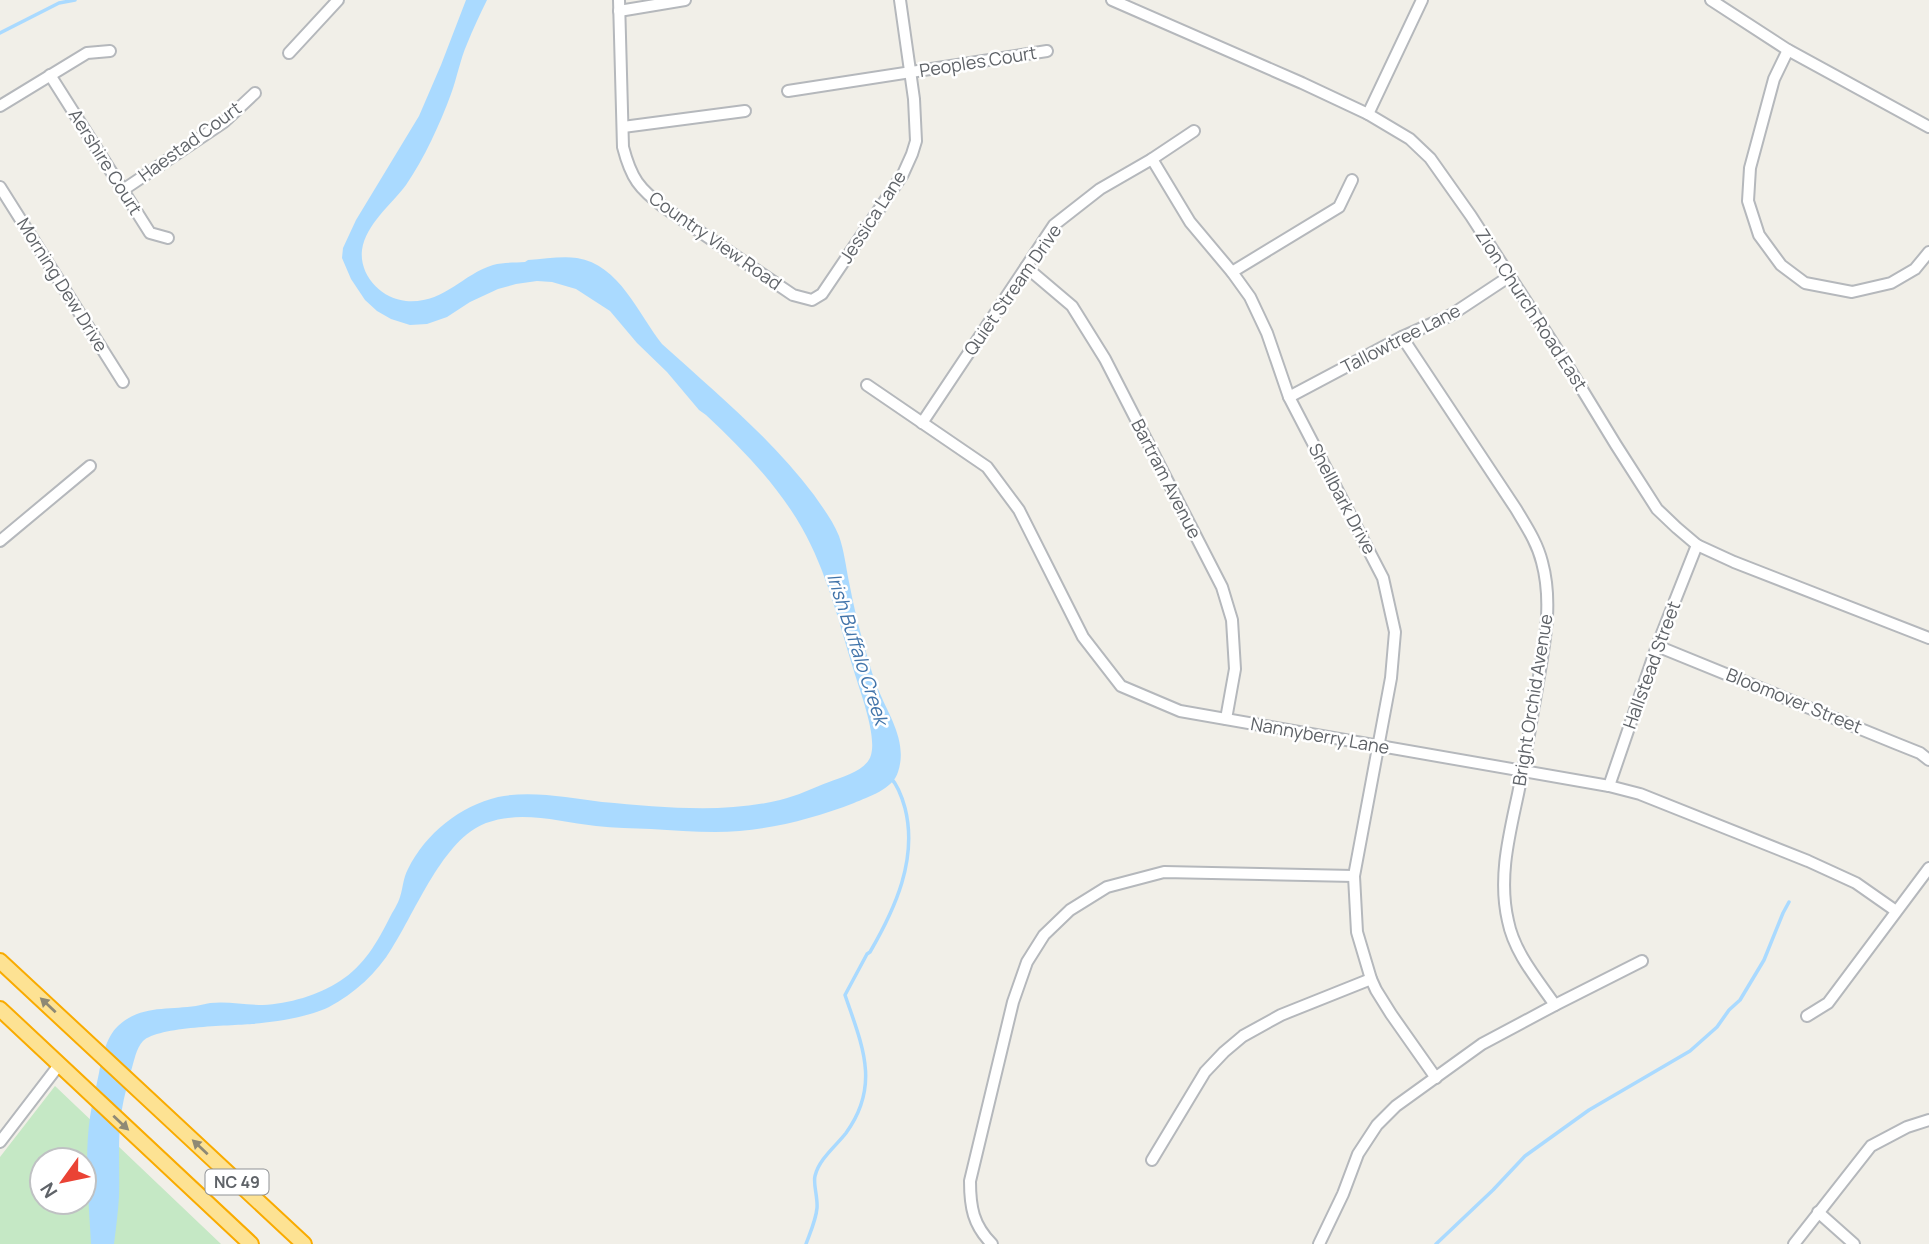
<svg xmlns="http://www.w3.org/2000/svg" width="1929" height="1244" viewBox="0 0 1929 1244" font-family="Manrope,sans-serif">
<style>
.green{fill:#c5e8c5;fill-rule:evenodd}
.water{fill:#aadaff}
.lines{fill:none;stroke-linecap:round;stroke-linejoin:round}
.stream{stroke:#aadaff;stroke-width:3.5}
.minor-casing{stroke:#b5b8bc;stroke-width:14}
.highway-casing{stroke:#f9ab00;stroke-width:18}
.minor{stroke:#fff;stroke-width:10}
.highway{stroke:#fde293;stroke-width:14}
.oneway{fill:#8e8975}
.labels{text-anchor:middle;stroke-width:5;stroke-linejoin:round;paint-order:stroke}
.shield{fill:#fff;stroke:#8f9295;stroke-width:2}
.shield-label{font-size:16px;font-weight:bold;fill:#5f6368}
.street-label{font-size:18px;fill:#5f6368;stroke:#fff}
.water-label{font-size:19px;font-style:italic;fill:#4174aa;stroke:#fff}
</style>
<rect width="100%" height="100%" fill="#f1efe8"/>
<!-- green -->
<path class="green" d="M 55,1086 L 221,1244 L 0,1244 L 0,1157 ZM 42,1160 L 84,1160 L 84,1202 L 42,1202 Z"/>
<!-- water -->
<path class="water" d="M 466,0 L 487,0 C 480,14 473,29 467,44 C 460,60 457,78 451,94 C 440,124 424,159 406,185 C 391,205 366,224 362,250 C 359,276 382,299 406,301 C 444,304 461,275 493,265 C 503,262 515,263 525,262 L 528,260 C 545,259 561,256 577,258 C 619,264 639,315 662,344 C 715,392 771,438 814,495 C 823,508 833,521 839,536 C 844,550 846,567 849,582 C 854,608 860,634 868,659 C 871,669 874,680 878,689 C 889,716 908,742 898,772 C 893,789 868,797 854,803 C 810,820 762,832 715,832 C 694,832 672,830 651,829 C 633,828 614,828 596,826 C 559,822 522,810 486,823 C 443,839 416,911 392,948 C 377,973 355,993 329,1007 C 309,1017 275,1022 252,1024 C 229,1026 159,1026 143,1041 C 136,1048 134,1062 131,1071 C 128,1083 124,1096 122,1109 C 117,1138 120,1168 119,1197 C 118,1212 116,1228 114,1244 L 91,1244 C 89,1203 84,1158 90,1117 C 92,1103 96,1088 99,1073 C 102,1058 106,1037 118,1026 C 140,1005 169,1010 196,1006 C 197,1006 209,1003 210,1003 C 228,1001 245,1005 263,1005 C 288,1004 319,995 340,981 C 364,966 378,941 390,917 C 393,911 398,904 400,897 C 403,888 403,878 408,869 C 426,833 460,806 498,797 C 532,790 569,798 602,802 C 661,807 722,814 780,800 C 797,796 813,788 829,782 C 843,777 867,770 871,755 C 877,734 859,689 853,668 C 839,622 826,570 802,528 C 777,484 742,449 706,415 L 699,410 L 667,372 L 637,343 L 610,311 L 576,289 L 552,282 L 537,281 L 516,284 L 498,289 L 470,302 L 447,317 L 427,324 L 410,325 L 391,319 L 377,311 L 365,300 L 351,279 L 342,258 L 343,248 L 356,220 L 419,116 L 441,65 Z"/>
<g class="lines">
<!-- stream -->
<g class="stream">
<path d="M 0,33 L 59,3 L 75,0"/>
<path d="M 806,1244 C 810,1233 816,1220 817,1208 C 818,1198 813,1184 815,1176 C 819,1159 836,1146 846,1133 C 881,1085 862,1045 845,995 L 867,954 L 870,952 C 895,909 918,859 905,808 C 902,797 898,786 891,778"/>
<path d="M 1436,1244 L 1493,1190 L 1525,1156 L 1589,1110 L 1690,1051 L 1717,1027 L 1729,1010 L 1740,1000 L 1764,960 L 1783,913 L 1789,902"/>
</g>
<defs>
<g id="minor">
<path d="M 619,0 L 623,147 C 631,178 639,189 665,208 L 793,295 L 812,300 L 822,294 L 903,174 L 912,154 L 916,141 L 914,99 L 900,0"/>
<path d="M 1112,0 L 1302,83 L 1368,114 L 1410,139 L 1430,158 L 1471,216 L 1569,368 L 1616,445 L 1657,509 L 1677,528 L 1697,545 L 1734,562 L 1929,638"/>
<path d="M 1711,0 L 1788,50 L 1929,127"/>
<path d="M 619,11 L 685,0"/>
<path d="M 1788,50 L 1774,79 L 1750,168 L 1748,201 L 1759,235 L 1781,265 L 1805,283 L 1852,292 L 1891,283 L 1915,269 L 1929,252"/>
<path d="M 289,53 L 338,0"/>
<path d="M 50,75 L 150,233 L 168,238"/>
<path d="M 788,91 L 1047,51"/>
<path d="M 0,106 L 87,53 L 110,51"/>
<path d="M 1368,114 L 1422,0"/>
<path d="M 623,127 L 745,111"/>
<path d="M 1152,159 L 1190,222 L 1232,272 L 1250,297 L 1267,333 L 1289,397 L 1383,578 L 1395,632 L 1391,678 L 1354,876 L 1357,932 L 1371,979 L 1376,990 L 1391,1014 L 1436,1078"/>
<path d="M 0,187 L 123,382"/>
<path d="M 123,190 L 224,122 L 255,93"/>
<path d="M 1026,267 L 1072,306 L 1105,359 L 1222,587 L 1232,620 L 1235,669 L 1226,719"/>
<path d="M 1232,272 L 1339,207 L 1352,180"/>
<path d="M 1402,337 L 1516,509 C 1526,526 1537,542 1542,562 C 1554,606 1543,650 1536,694 C 1530,728 1525,761 1518,794 C 1509,836 1498,878 1508,921 C 1514,952 1537,979 1555,1005"/>
<path d="M 867,385 L 987,467 L 1019,510 L 1083,637 L 1121,686 L 1180,711 L 1609,786 L 1640,794 L 1808,861 L 1856,883 L 1896,911"/>
<path d="M 1289,397 L 1402,337 L 1451,315 L 1510,276"/>
<path d="M 922,423 L 1054,225 L 1100,189 L 1152,159 L 1194,131"/>
<path d="M 0,541 L 90,466"/>
<path d="M 1657,646 L 1895,743 L 1920,753 L 1929,760"/>
<path d="M 1609,786 L 1657,646 L 1697,545"/>
<path d="M 1807,1016 L 1828,1003 L 1929,868"/>
<path d="M 0,1142 L 59,1065"/>
<path d="M 1152,1160 L 1205,1072 L 1224,1052 L 1243,1036 L 1281,1015 L 1371,979"/>
<path d="M 1818,1212 L 1854,1244"/>
<path d="M 992,1244 C 973,1225 970,1207 970,1181 L 1013,1002 L 1027,962 L 1044,935 L 1070,910 L 1107,887 L 1164,872 L 1354,876"/>
<path d="M 1319,1244 L 1343,1194 L 1358,1154 L 1377,1125 L 1396,1106 L 1482,1044 L 1555,1005 L 1642,961"/>
<path d="M 1794,1244 L 1871,1146 L 1907,1127 L 1929,1120"/>
</g>
<g id="highway">
<path d="M 0,961 L 304,1244"/>
<path d="M 0,1009 L 251,1244"/>
</g>
</defs>
<!-- minor casing -->
<use href="#minor" class="minor-casing"/>
<!-- highway casing -->
<use href="#highway" class="highway-casing"/>
<!-- minor -->
<use href="#minor" class="minor"/>
<!-- highway -->
<use href="#highway" class="highway"/>
</g>
<!-- one-way arrows -->
<defs><path id="oneway-solid" d="M-6-.8H1V-3.2L6.5 0L1 3.2V.8H-6Z" transform="scale(1.75)"/></defs>
<g class="oneway">
<use href="#oneway-solid" transform="translate(48 1005) rotate(-137)"/>
<use href="#oneway-solid" transform="translate(121 1123) rotate(43)"/>
<use href="#oneway-solid" transform="translate(200 1147) rotate(-137)"/>
</g>
<g class="labels">
<!-- shield labels -->
<rect class="shield" x="205.5" y="1169.5" width="63" height="25" rx="5"/>
<g class="shield-label">
<text x="237" y="1188">NC 49</text>
</g>
<!-- street labels -->
<g class="street-label">
<text transform="translate(978 62) rotate(-9)" y="6">Peoples Court</text>
<text transform="translate(190 142) rotate(-36)" y="6">Haestad Court</text>
<text transform="translate(105 162) rotate(58)" y="6">Aershire Court</text>
<text transform="translate(873 217) rotate(-57)" y="6">Jessica Lane</text>
<text transform="translate(715 241) rotate(35)" y="6">Country View Road</text>
<text transform="translate(62 285) rotate(58)" y="6">Morning Dew Drive</text>
<text transform="translate(1013 290) rotate(-55)" y="6">Quiet Stream Drive</text>
<text transform="translate(1531 310) rotate(57)" y="6">Zion Church Road East</text>
<text transform="translate(1401 339) rotate(-27)" y="6">Tallowtree Lane</text>
<text transform="translate(1166 479) rotate(63)" y="6">Bartram Avenue</text>
<text transform="translate(1342 499) rotate(62)" y="6">Shellbark Drive</text>
<text transform="translate(1652 665) rotate(-70)" y="6">Hallstead Street</text>
<text transform="translate(1533 700) rotate(-81)" y="6">Bright Orchid Avenue</text>
<text transform="translate(1794 701) rotate(22)" y="6">Bloomover Street</text>
<text transform="translate(1320 736) rotate(10)" y="6">Nannyberry Lane</text>
</g>
<!-- water labels -->
<g class="water-label">
<text transform="translate(858 649) rotate(72)" y="7">Irish Buffalo Creek</text>
</g>
</g>
<!-- north arrow -->
<g transform="translate(63 1181) rotate(237)"><circle r="33" fill="#ffffff" stroke="#bfc1c3" stroke-width="2"/>
<path d="M0-5L12 26L0 18L-12 26Z" fill="#ea4335"/>
<text y="-10" font-size="19" font-weight="bold" text-anchor="middle" fill="#5f6368">N</text>
</g>
</svg>
